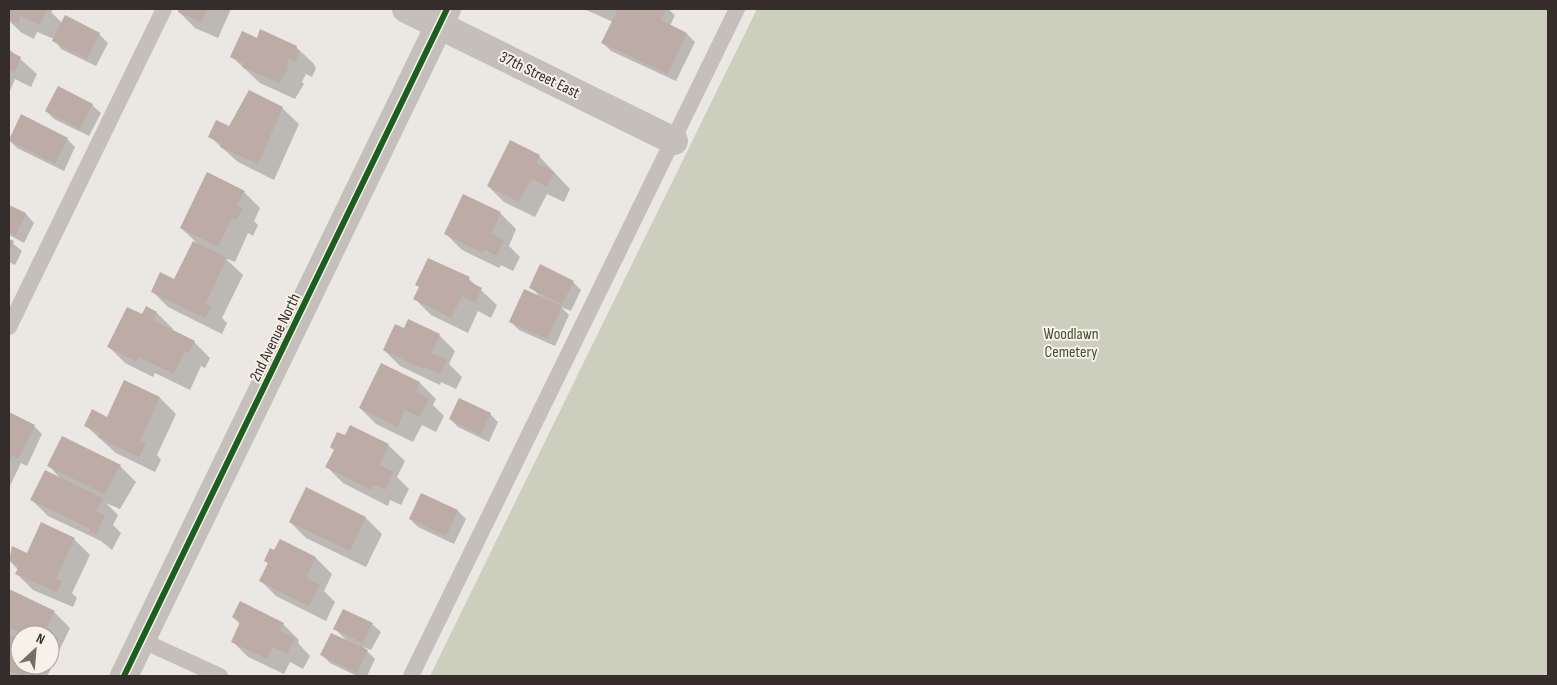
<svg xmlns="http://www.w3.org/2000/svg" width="1557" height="685" viewBox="0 0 1557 685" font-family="'Sofia Sans Condensed',sans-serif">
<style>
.green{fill:#cccfbd}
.shadow{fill:#0003}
.building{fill:#bdaca6}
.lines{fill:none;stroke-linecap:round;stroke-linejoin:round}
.lane{stroke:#c4bfbb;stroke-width:16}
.street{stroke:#c4bfbb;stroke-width:28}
.cycleway-casing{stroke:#f7f1e9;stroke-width:9}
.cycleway{stroke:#1b5e20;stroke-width:6}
.labels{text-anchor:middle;stroke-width:4;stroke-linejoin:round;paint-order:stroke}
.street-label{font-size:16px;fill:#342d29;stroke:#f7f1e9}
.park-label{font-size:16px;fill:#445030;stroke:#f7f1e9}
</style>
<rect width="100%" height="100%" fill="#ebe7e2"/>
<!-- green -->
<path class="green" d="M 757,9 L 1548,9 L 1548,676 L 430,676 Z"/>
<!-- shadow -->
<g class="shadow">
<path d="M 9,9 L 53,9 L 51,12 L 62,23 L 65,17 L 99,34 L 108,43 L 96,66 L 61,49 L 54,39 L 37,32 L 34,39 L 22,33 L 9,21 Z"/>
<path d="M 181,9 L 231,9 L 218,38 L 195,28 L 179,12 Z"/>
<path d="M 584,9 L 668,9 L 675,15 L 670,26 L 687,34 L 695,42 L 676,81 L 611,51 L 603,43 L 613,22 Z"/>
<path d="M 257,39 L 296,47 L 313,63 L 316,68 L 312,77 L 306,74 L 302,82 L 304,84 L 295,99 L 260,83 L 232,57 Z"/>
<path d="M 9,49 L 37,74 L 31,87 L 15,79 L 9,93 Z"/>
<path d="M 92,105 L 101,113 L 89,136 L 54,119 L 46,111 Z"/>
<path d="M 282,108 L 299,124 L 274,180 L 238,162 L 210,137 Z"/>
<path d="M 67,139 L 75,147 L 64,171 L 17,148 L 9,140 Z"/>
<path d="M 539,156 L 570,189 L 564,202 L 547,194 L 535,217 L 504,202 L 488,186 Z"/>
<path d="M 244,192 L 260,208 L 254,221 L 258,225 L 253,236 L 248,233 L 235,262 L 225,258 L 243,275 L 222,318 L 227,323 L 222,334 L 168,307 L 152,291 L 175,281 L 199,245 L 181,228 Z"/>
<path d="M 9,206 L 26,214 L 34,223 L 24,243 L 9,235 Z"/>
<path d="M 500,213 L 516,229 L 509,246 L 520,257 L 513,271 L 501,265 L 499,268 L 462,250 L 446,234 Z"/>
<path d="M 9,240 L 22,251 L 15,265 L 9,262 Z"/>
<path d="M 469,279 L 497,305 L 491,318 L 478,311 L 468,333 L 431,315 L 415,299 L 420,288 L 417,285 Z"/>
<path d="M 573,282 L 581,290 L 571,311 L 561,307 L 569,315 L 555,346 L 519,330 L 511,322 L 541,298 L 531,287 Z"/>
<path d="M 146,308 L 157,313 L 173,329 L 172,331 L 194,342 L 210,358 L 205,368 L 201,366 L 190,390 L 155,373 L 153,377 L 125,363 L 109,347 L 142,316 Z"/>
<path d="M 404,330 L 439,335 L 455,351 L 449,364 L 462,377 L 456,389 L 441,382 L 440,385 L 400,366 L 384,350 Z"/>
<path d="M 382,365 L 420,383 L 436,399 L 433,405 L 444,416 L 436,432 L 422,425 L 413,442 L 376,424 L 360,408 Z"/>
<path d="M 125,382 L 160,398 L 176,414 L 157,455 L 161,460 L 155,472 L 116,453 L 86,426 L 108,418 Z"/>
<path d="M 9,414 L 34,426 L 42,434 L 27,466 L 21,463 L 9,488 Z"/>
<path d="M 490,414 L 498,422 L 489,442 L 458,427 L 450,419 Z"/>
<path d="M 345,437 L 388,445 L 405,461 L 397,477 L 409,489 L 401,505 L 390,500 L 388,506 L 343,483 L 327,467 Z"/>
<path d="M 49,466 L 120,466 L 136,482 L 120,509 L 106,503 L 118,515 L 113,525 L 121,533 L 112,550 L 101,541 L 48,516 L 32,500 L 61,479 Z"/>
<path d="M 307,489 L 366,518 L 382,534 L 366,567 L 306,538 L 290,522 Z"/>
<path d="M 422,494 L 458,511 L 466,519 L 454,544 L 418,527 L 410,519 Z"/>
<path d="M 74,539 L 90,555 L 72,593 L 77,598 L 73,607 L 33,590 L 17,574 L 18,570 L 9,560 L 13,548 L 27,554 Z"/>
<path d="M 281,541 L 316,558 L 332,574 L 324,591 L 335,602 L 326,621 L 276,596 L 260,580 L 269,564 L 265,561 L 275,552 Z"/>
<path d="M 9,591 L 54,612 L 70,628 L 56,657 L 50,654 L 50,635 L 20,635 L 20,665 L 50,665 L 50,662 L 53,665 L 47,676 L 9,676 Z"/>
<path d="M 233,617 L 283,624 L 299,640 L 298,643 L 310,656 L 303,669 L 290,662 L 284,674 L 248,657 L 232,641 L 240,624 Z"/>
<path d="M 372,624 L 381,632 L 371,650 L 363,647 L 375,659 L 367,676 L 357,676 L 330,663 L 322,655 L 347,641 L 335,629 Z"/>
</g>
<!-- building -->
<g class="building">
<path d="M 9,9 L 47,9 L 40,25 L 21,16 L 18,24 L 9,19 Z"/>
<path d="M 179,9 L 208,9 L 201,23 L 178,12 Z"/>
<path d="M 618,9 L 666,9 L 661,20 L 687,33 L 668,74 L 601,43 Z"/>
<path d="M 65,15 L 100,33 L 87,59 L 52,41 Z"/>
<path d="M 260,29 L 297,46 L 296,49 L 300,51 L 295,62 L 289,59 L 287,66 L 289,67 L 279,83 L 242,67 L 244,64 L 230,57 L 242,31 L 257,38 Z"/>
<path d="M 9,51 L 21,57 L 15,72 L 9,69 Z"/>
<path d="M 58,86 L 93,104 L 80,129 L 45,111 Z"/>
<path d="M 249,90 L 283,107 L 258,164 L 220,147 L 221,143 L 208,137 L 216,120 L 229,126 Z"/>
<path d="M 21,114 L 68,138 L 55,164 L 9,140 Z"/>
<path d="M 510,140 L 540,155 L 536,163 L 554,172 L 547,187 L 531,179 L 519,202 L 487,186 Z"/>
<path d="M 207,172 L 245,191 L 237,206 L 243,208 L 237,220 L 232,218 L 218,247 L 180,228 Z"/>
<path d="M 463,194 L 501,212 L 491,233 L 504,240 L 497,256 L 484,249 L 483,253 L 444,234 Z"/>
<path d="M 9,205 L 26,213 L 16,236 L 9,232 Z"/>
<path d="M 9,239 L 14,241 L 9,253 Z"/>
<path d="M 193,241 L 227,258 L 206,303 L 212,306 L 205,318 L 151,292 L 160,272 L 174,279 Z"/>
<path d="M 428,258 L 470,277 L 468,281 L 482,288 L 475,303 L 462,296 L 451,318 L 413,299 L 419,287 L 415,285 Z"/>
<path d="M 540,264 L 574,281 L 562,304 L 529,288 Z"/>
<path d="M 524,289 L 562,306 L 547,339 L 509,322 Z"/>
<path d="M 146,306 L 157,312 L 153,320 L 195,341 L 189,353 L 185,351 L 174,374 L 139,357 L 137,362 L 107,347 L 127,307 L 142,314 Z"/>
<path d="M 408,319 L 440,334 L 431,353 L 447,360 L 440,374 L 425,367 L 423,369 L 383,350 L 395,324 L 404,328 Z"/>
<path d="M 381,363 L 420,382 L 416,392 L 429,399 L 420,417 L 405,410 L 397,427 L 359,408 Z"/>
<path d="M 124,380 L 160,397 L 140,440 L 146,443 L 139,457 L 98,437 L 100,433 L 84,426 L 92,409 L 107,417 Z"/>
<path d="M 459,398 L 491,413 L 481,435 L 449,419 Z"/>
<path d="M 9,412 L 35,425 L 18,459 L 13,456 L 9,464 Z"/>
<path d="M 350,425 L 389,444 L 379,465 L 394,472 L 385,490 L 374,485 L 371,490 L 325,467 L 334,450 L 330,447 L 337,432 L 345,435 Z"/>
<path d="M 62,436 L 121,465 L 104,494 L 47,466 Z"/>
<path d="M 45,470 L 103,498 L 96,511 L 105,515 L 96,535 L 89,532 L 91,529 L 30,500 Z"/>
<path d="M 306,487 L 366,517 L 350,551 L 289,522 Z"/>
<path d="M 421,493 L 458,510 L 446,536 L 409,519 Z"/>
<path d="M 41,522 L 75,538 L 56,579 L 62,581 L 57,592 L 15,574 L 19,566 L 9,561 L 12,546 L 27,553 Z"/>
<path d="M 280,539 L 316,557 L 306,578 L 320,585 L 309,606 L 259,581 L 268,563 L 264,561 L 270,548 L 274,550 Z"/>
<path d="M 9,589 L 55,611 L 43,635 L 26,635 L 9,627 Z"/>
<path d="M 240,601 L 284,623 L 280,631 L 295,638 L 287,654 L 273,647 L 267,659 L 231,642 L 240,622 L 232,617 Z"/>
<path d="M 343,609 L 373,623 L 363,643 L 333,629 Z"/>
<path d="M 331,633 L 368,650 L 357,673 L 320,655 Z"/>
<path d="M 9,634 L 20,639 L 20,665 L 29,665 L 24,676 L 9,671 Z"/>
</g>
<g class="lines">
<!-- lane -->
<g class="lane">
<path d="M 9,327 L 164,9"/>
<path d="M 141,640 L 220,676"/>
<path d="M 411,676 L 737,9"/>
</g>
<!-- street -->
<g class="street">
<path d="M 406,9 L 674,141"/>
<path d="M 124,676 L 447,9"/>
</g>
<defs>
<path id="cycleway" d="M 124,676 L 447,9"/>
</defs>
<!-- cycleway casing -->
<use href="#cycleway" class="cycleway-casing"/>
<!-- cycleway -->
<use href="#cycleway" class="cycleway"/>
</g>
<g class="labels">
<!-- street labels -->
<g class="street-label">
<text transform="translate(540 74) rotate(26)" y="6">37th Street East</text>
<text transform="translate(274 337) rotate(-64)" y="6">2nd Avenue North</text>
</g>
<!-- park labels -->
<g class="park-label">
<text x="1071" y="339">Woodlawn<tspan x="1071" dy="18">Cemetery</tspan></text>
</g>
</g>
<!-- border -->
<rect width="1557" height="685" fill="none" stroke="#342d29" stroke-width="20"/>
<!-- north arrow -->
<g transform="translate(35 650) rotate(26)"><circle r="24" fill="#f7f1e9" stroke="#a9a39c"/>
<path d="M0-4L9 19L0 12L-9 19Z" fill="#746e6a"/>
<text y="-8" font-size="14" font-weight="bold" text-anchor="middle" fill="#342d29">N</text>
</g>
</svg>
